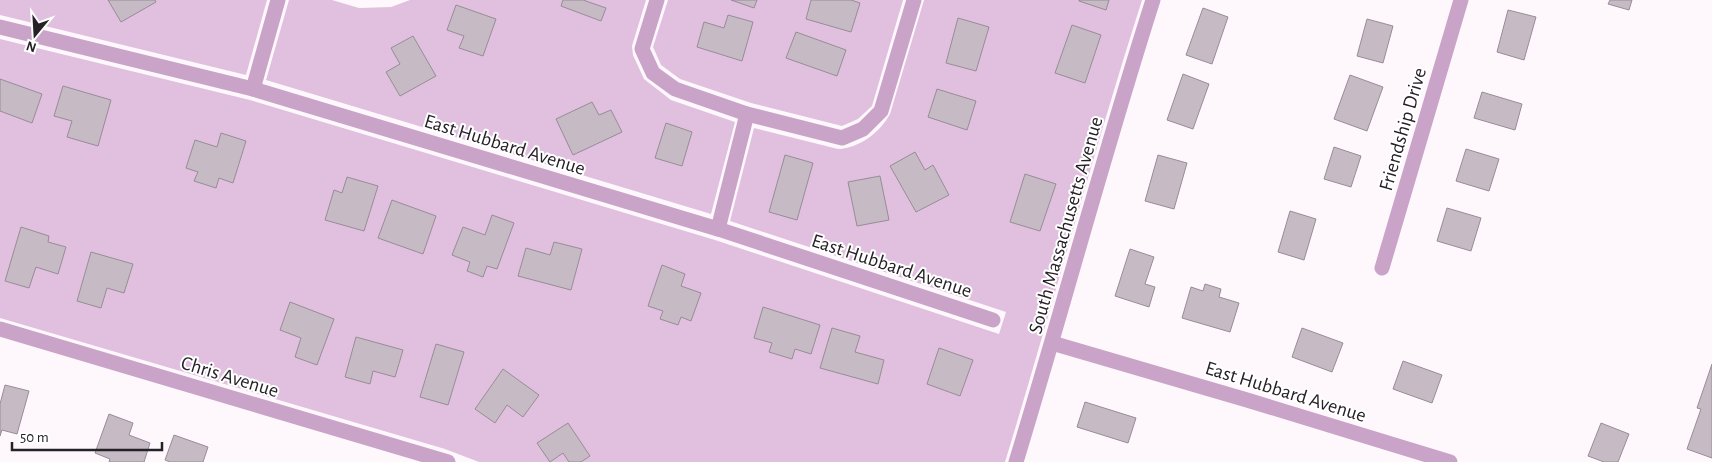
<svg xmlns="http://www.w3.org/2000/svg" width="1712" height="462" viewBox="0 0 1712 462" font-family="'Alegreya Sans',sans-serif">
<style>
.green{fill:#e0c0de}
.building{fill:#c6bac5;stroke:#988c97}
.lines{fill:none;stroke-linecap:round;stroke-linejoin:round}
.street{stroke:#caa4c8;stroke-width:15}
.labels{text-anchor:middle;stroke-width:4;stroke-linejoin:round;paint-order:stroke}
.street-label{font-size:20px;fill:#262126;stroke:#fff}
</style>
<rect width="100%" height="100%" fill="#fef8fd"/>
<!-- green -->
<g class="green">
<path d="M 0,0 L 267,0 L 246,75 L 0,15 Z"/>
<path d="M 289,0 L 332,0 L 359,8 L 391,7 L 410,0 L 646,0 L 632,46 L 633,55 L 644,79 L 671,100 L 735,122 L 711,214 L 266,80 Z"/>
<path d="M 668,0 L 903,0 L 872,106 L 858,119 L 842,126 L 751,103 L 680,79 L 661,65 L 653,47 Z"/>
<path d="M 924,0 L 1142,0 C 1093,153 1052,308 1005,462 L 479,462 L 445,449 L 0,318 L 0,39 L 250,100 L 715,240 L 999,334 L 1006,312 L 730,221 L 754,128 L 838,149 C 860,148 880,132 890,114 Z"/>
</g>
<!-- building -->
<g class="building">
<path d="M 108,0 L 155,0 L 156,2 L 121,22 Z"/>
<path d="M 563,0 L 583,0 L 606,8 L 601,21 L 561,6 Z"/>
<path d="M 731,0 L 757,0 L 754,8 Z"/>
<path d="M 811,0 L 851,0 L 860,3 L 851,32 L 806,19 Z"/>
<path d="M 1079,0 L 1109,0 L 1106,10 L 1079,1 Z"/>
<path d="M 1610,0 L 1632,0 L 1629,10 L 1608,4 Z"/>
<path d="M 456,5 L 496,19 L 483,56 L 459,48 L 464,36 L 447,30 Z"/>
<path d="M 1203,8 L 1228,17 L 1212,64 L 1186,55 Z"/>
<path d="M 1508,10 L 1536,17 L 1524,60 L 1497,52 Z"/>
<path d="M 728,15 L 753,22 L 742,61 L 697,47 L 704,22 L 724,28 Z"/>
<path d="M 958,18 L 989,27 L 976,71 L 946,63 Z"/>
<path d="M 1367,19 L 1393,26 L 1383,63 L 1357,56 Z"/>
<path d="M 1072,25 L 1101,35 L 1085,83 L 1055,73 Z"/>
<path d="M 796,32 L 846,50 L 837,76 L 786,58 Z"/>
<path d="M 413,36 L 436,76 L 400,96 L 386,72 L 400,64 L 391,48 Z"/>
<path d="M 1183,74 L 1209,84 L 1193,129 L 1167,120 Z"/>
<path d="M 1350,75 L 1383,87 L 1367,131 L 1334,119 Z"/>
<path d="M 0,79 L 42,94 L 32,123 L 0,111 Z"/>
<path d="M 63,86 L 111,100 L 98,146 L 67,137 L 72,121 L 54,116 Z"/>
<path d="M 937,89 L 976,101 L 967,130 L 928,117 Z"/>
<path d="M 1482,92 L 1522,104 L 1515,130 L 1474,118 Z"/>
<path d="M 592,102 L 599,115 L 611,110 L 622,132 L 573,155 L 556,119 Z"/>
<path d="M 666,123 L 692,132 L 682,166 L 655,158 Z"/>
<path d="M 221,133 L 246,141 L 233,183 L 219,178 L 216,188 L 194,181 L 198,172 L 186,168 L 195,140 L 217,147 Z"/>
<path d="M 1334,147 L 1361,156 L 1351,187 L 1324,179 Z"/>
<path d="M 1466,149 L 1499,159 L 1489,191 L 1456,181 Z"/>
<path d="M 915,152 L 925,170 L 933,165 L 949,195 L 916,212 L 890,166 Z"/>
<path d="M 785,155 L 813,163 L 797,220 L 769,212 Z"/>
<path d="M 1158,155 L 1187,163 L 1174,209 L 1145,201 Z"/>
<path d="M 1025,174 L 1056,184 L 1040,231 L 1010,222 Z"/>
<path d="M 880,176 L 889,220 L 857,226 L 848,182 Z"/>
<path d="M 347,177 L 378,186 L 364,231 L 325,220 L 334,190 L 342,193 Z"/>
<path d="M 392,200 L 436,216 L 423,254 L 378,238 Z"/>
<path d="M 1447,208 L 1481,218 L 1471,251 L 1437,241 Z"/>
<path d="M 1290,211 L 1316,219 L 1304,260 L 1278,252 Z"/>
<path d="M 492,215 L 514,223 L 497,269 L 487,266 L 483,277 L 467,271 L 470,262 L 452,255 L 463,227 L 485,235 Z"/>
<path d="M 21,227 L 49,236 L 48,242 L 66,247 L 58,274 L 36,267 L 29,288 L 5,281 Z"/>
<path d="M 554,242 L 582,249 L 571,290 L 518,276 L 526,248 L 550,255 Z"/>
<path d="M 1130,249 L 1154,257 L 1145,284 L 1155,287 L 1149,307 L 1115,296 Z"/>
<path d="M 91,252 L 133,264 L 124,293 L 107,288 L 101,308 L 77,301 Z"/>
<path d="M 662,265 L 685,274 L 681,286 L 701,293 L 691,321 L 681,317 L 678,325 L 660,319 L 663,311 L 648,306 Z"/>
<path d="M 1205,284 L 1221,289 L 1219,297 L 1239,303 L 1230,332 L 1182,318 L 1191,287 L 1203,291 Z"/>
<path d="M 290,302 L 334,319 L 317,365 L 295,357 L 301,338 L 280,330 Z"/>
<path d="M 763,307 L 820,325 L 811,354 L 795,349 L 792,359 L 769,352 L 772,343 L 754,338 Z"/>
<path d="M 832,328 L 860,336 L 855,352 L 884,360 L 878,384 L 820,368 Z"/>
<path d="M 1302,328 L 1343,343 L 1332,372 L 1292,357 Z"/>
<path d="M 356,337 L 403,350 L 395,377 L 373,371 L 370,384 L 345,377 Z"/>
<path d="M 436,344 L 464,352 L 448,405 L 420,397 Z"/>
<path d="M 939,348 L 973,360 L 960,396 L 927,384 Z"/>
<path d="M 1403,361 L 1442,375 L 1432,403 L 1393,389 Z"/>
<path d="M 1712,364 L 1712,458 L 1687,449 L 1701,409 L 1697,408 Z"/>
<path d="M 503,369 L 539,395 L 523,417 L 507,405 L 495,423 L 475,409 Z"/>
<path d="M 5,385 L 29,391 L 17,434 L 2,430 L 0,436 L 0,404 Z"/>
<path d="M 1085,402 L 1136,418 L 1128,443 L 1077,427 Z"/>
<path d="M 109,414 L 133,423 L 129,435 L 150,443 L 144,462 L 109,462 L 110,459 L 95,453 Z"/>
<path d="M 568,423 L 590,456 L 581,462 L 569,462 L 563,453 L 550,462 L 537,443 Z"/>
<path d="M 1601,423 L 1629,434 L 1618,462 L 1604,462 L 1588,456 Z"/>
<path d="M 174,435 L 208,447 L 203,462 L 170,462 L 165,460 Z"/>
</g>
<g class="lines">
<!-- street -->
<g class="street">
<path d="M 657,0 L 642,49 L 653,73 L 675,89 L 747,114 L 842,138 L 863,129 L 881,111 L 914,0"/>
<path d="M 0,27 L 253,89 L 718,229 L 993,320"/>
<path d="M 253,89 L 278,0"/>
<path d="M 718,229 L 747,114"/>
<path d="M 1382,268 L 1461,0"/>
<path d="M 0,329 L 448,462"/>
<path d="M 1052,343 L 1247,400 L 1450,462"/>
<path d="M 1016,462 C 1063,308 1104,153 1153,0"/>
</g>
</g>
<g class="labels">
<!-- street labels -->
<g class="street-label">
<text transform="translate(1402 129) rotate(-74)" y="7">Friendship Drive</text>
<text transform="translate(505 144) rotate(17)" y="7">East Hubbard Avenue</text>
<text transform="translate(1065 225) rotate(-74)" y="7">South Massachusetts Avenue</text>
<text transform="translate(892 265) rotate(18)" y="7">East Hubbard Avenue</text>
<text transform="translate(230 376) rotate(17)" y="7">Chris Avenue</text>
<text transform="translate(1286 391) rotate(17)" y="7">East Hubbard Avenue</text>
</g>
</g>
<!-- north arrow -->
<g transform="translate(35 35) rotate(198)" stroke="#ffffff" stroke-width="4" paint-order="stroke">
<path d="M0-4L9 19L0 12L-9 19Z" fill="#262126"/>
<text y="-8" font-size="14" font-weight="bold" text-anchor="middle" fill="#262126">N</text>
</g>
<!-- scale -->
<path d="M12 442v8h150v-8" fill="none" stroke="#262126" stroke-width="2.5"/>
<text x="20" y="442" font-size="15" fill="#262126" stroke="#ffffff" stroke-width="4" paint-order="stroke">50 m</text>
</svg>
